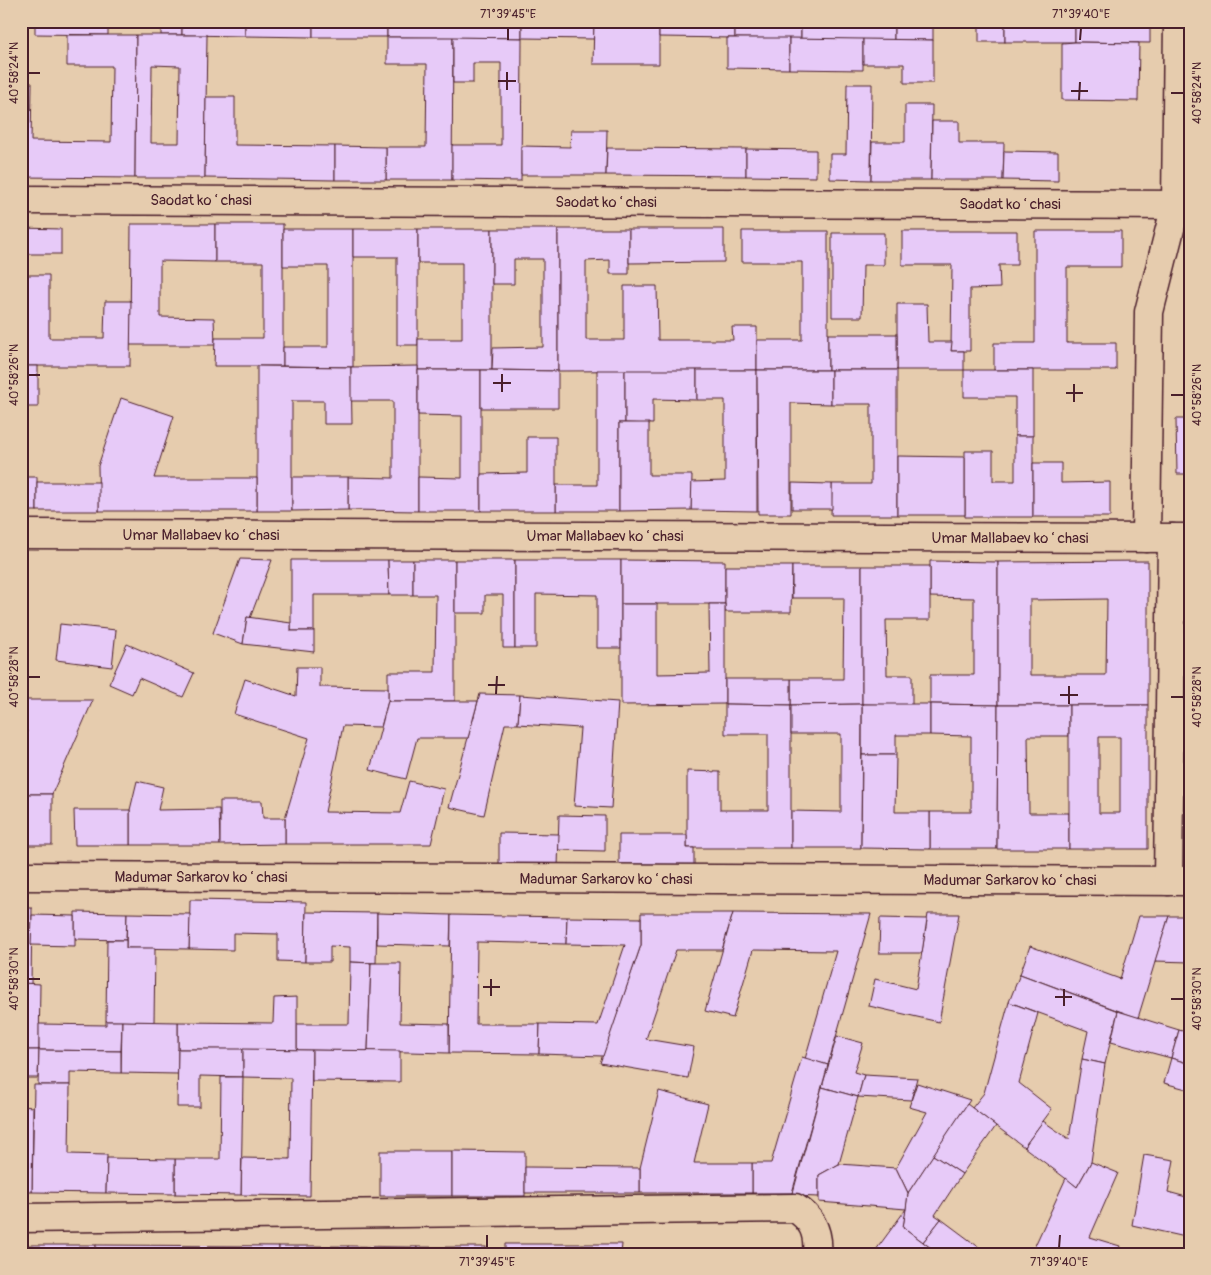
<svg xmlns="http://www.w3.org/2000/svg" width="1211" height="1275" viewBox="0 0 1211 1275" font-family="Pangolin,sans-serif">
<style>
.building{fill:#e7caf8;stroke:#4a1f2b;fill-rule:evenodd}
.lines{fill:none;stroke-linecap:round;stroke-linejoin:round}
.minor-casing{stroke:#4a1f2b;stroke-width:31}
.minor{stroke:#e6ccae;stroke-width:28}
.ticks{fill:none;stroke:#4a1f2b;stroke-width:2}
.labels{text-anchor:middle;stroke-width:5;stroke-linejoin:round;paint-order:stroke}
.street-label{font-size:15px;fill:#4a1f2b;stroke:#e6ccae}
.neatline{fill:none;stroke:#4a1f2b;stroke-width:2}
.ticks-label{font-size:12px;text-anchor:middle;fill:#4a1f2b}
</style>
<rect width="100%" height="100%" fill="#e6ccae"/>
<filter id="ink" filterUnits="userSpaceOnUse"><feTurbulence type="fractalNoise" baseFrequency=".02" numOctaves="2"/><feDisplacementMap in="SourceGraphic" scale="10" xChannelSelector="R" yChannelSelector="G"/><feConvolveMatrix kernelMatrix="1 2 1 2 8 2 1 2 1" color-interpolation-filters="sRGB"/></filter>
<g filter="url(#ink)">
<!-- building -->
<g class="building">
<path d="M 35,21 L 108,21 L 108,35 L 35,34 Z"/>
<rect x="161" y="21" width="21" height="14"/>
<path d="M 182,21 L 245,21 L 245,36 L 182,35 Z"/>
<path d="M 245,21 L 313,21 L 313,37 L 245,36 Z"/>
<rect x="313" y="21" width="74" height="16"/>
<path d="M 387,21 L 522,21 L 522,38 L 387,37 Z"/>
<path d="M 522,21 L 594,21 L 594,39 L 522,38 Z"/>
<path d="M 594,21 L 659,21 L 659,64 L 593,64 Z"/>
<path d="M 659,21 L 735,21 L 735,38 L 659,37 Z"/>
<path d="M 735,21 L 801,21 L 801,39 L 735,38 Z"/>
<path d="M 801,21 L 894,21 L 894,40 L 801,39 Z"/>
<rect x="894" y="21" width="39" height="19"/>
<rect x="979" y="21" width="26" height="21"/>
<rect x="1005" y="21" width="70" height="21"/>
<path d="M 1075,21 L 1150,21 L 1150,43 L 1075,42 Z"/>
<path d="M 67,35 L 136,35 L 135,178 L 21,177 L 21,83 L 32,83 L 31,141 L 111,142 L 112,66 L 67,66 Z"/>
<path d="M 136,35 L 207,35 L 205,178 L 135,178 ZM 152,65 L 180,66 L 179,143 L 151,143 Z"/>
<path d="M 387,37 L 453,37 L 452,180 L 386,180 L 386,147 L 426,147 L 427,64 L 387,64 Z"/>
<path d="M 453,37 L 522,38 L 521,181 L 452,180 L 452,145 L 501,145 L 501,63 L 473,63 L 473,83 L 453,83 Z"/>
<path d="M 727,38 L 789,38 L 789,69 L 727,68 Z"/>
<path d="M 789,38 L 863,39 L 863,70 L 789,69 Z"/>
<path d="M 863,39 L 933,40 L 933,83 L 904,83 L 904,64 L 863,64 Z"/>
<path d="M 1075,42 L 1139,43 L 1138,101 L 1062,100 L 1062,43 Z"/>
<path d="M 847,84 L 872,84 L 871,180 L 830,179 L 830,154 L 846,154 Z"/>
<path d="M 206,97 L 235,97 L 235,145 L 335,146 L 335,180 L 205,178 Z"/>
<path d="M 905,105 L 932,105 L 931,180 L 871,180 L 872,142 L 905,142 Z"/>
<path d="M 932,121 L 959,121 L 959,143 L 1004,143 L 1003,180 L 931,180 Z"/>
<path d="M 571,130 L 607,130 L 606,175 L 521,175 L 521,146 L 570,147 Z"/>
<path d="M 335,146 L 386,147 L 386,180 L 335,180 Z"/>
<path d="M 607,148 L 746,149 L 746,176 L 606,175 Z"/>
<path d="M 746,149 L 816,150 L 816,177 L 746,176 Z"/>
<path d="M 1004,151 L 1058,152 L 1058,181 L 1003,180 Z"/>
<path d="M 131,224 L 215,224 L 215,262 L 160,261 L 160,317 L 214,318 L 215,345 L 130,345 Z"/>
<path d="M 215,224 L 283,224 L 283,366 L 214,366 L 215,338 L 263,338 L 263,262 L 215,262 Z"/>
<path d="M 21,228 L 61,229 L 61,254 L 21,254 Z"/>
<path d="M 283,229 L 353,229 L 353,367 L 283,366 L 283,347 L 328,347 L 328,266 L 283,266 Z"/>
<path d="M 353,229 L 418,229 L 418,345 L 397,345 L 397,257 L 353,257 Z"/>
<path d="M 418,229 L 492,229 L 492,370 L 418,370 L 418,339 L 462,339 L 462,263 L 418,263 Z"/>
<path d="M 492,229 L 558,229 L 558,371 L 492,370 L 493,348 L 543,347 L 543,259 L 514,259 L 514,284 L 492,284 Z"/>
<path d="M 558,229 L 629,229 L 629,274 L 610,274 L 610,260 L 586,261 L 586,340 L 624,340 L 624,286 L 657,286 L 658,340 L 733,340 L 732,327 L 757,327 L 757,370 L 558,371 Z"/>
<path d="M 629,229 L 724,229 L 724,262 L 629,263 Z"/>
<path d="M 742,231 L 828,231 L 828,370 L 757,370 L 757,340 L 802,340 L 802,262 L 742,262 Z"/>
<path d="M 902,231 L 1017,231 L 1017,265 L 999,265 L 1000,288 L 970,289 L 970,351 L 951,351 L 952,265 L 902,265 Z"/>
<path d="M 1035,231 L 1121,231 L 1121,267 L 1067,267 L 1067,343 L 1116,343 L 1116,370 L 994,370 L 994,343 L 1035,343 Z"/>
<path d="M 832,233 L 884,233 L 884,265 L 863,265 L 862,317 L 832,317 Z"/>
<path d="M 21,275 L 49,275 L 49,338 L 104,338 L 105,301 L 131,301 L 130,366 L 21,366 Z"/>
<path d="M 897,304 L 927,304 L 928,342 L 952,342 L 951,351 L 964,351 L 964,370 L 897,370 Z"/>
<rect x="828" y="334" width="69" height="36"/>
<rect x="21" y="366" width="17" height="41"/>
<path d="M 257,366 L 351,367 L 352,424 L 324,424 L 324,401 L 292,401 L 292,511 L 257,511 Z"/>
<path d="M 418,366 L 418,511 L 348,510 L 348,477 L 393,478 L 393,401 L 351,401 L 351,367 Z"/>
<path d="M 418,370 L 481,370 L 481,511 L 418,511 L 418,477 L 462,478 L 462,416 L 418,415 Z"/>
<path d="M 481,370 L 558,371 L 558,408 L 481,408 Z"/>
<path d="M 597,370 L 625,370 L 625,423 L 619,423 L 619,511 L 556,511 L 556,485 L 597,485 Z"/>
<path d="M 625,370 L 697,370 L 697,400 L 653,399 L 653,424 L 625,423 Z"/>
<path d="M 697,370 L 757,370 L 757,511 L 691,510 L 691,482 L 725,481 L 725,400 L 697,400 Z"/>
<path d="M 757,370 L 831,370 L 831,404 L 791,403 L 791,514 L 758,514 Z"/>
<path d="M 831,370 L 897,370 L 897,515 L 831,515 L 832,484 L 871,484 L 871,404 L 831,404 Z"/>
<path d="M 964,370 L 1033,370 L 1033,436 L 1015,436 L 1015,397 L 964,397 Z"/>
<path d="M 121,398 L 174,416 L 154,478 L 257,478 L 257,511 L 99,511 L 98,466 Z"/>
<path d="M 1176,419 L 1190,419 L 1190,474 L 1177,474 Z"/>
<path d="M 619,423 L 649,423 L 649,475 L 692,475 L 691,510 L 619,511 Z"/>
<path d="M 1015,436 L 1033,436 L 1033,517 L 965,517 L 965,451 L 993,451 L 993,481 L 1015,481 Z"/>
<path d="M 527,437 L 556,437 L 556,511 L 481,511 L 481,474 L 527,473 Z"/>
<path d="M 897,456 L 965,457 L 965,515 L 897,515 Z"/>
<path d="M 1033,463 L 1061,463 L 1061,483 L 1110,482 L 1110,517 L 1033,517 Z"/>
<rect x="21" y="477" width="16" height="34"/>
<path d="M 292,477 L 348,477 L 348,510 L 292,511 Z"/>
<rect x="37" y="482" width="62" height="29"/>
<path d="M 792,483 L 832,484 L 832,509 L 792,509 Z"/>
<path d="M 240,559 L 272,560 L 250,618 L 247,617 L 243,644 L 213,633 Z"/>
<path d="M 291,560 L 388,560 L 389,595 L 314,595 L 314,631 L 291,631 Z"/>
<path d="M 388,560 L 413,560 L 413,595 L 389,595 Z"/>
<path d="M 413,560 L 455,560 L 455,701 L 388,701 L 388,672 L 435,672 L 436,595 L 413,595 Z"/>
<path d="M 455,560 L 515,560 L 515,648 L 503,648 L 503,595 L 485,595 L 485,613 L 455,613 Z"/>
<path d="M 515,560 L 621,560 L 621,648 L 597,648 L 597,595 L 536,594 L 536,648 L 515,648 Z"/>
<path d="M 621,560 L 725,561 L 725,604 L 621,604 Z"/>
<path d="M 930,561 L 998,562 L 998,705 L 930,704 L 930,675 L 974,675 L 974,598 L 930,597 Z"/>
<path d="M 1148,561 L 1148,705 L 998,705 L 998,562 ZM 1107,599 L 1106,675 L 1030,675 L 1030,600 Z"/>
<path d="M 725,566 L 792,566 L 791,612 L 725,612 Z"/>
<path d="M 792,566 L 862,566 L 862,704 L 791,705 L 791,679 L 843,679 L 844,598 L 792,598 Z"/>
<path d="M 862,566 L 930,566 L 930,620 L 886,620 L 887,675 L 912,675 L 912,705 L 862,704 Z"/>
<path d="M 621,604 L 657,604 L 657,674 L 710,673 L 709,604 L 725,604 L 725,704 L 621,705 Z"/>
<path d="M 247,617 L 291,623 L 291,631 L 314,631 L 314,652 L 243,644 Z"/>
<path d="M 60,624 L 116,630 L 112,667 L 56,660 Z"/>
<path d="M 127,644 L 194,673 L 183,697 L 139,678 L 132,694 L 109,684 Z"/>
<path d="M 297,667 L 320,667 L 320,687 L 388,688 L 388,701 L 381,727 L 343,726 L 325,812 L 400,813 L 409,781 L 444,789 L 431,844 L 285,844 L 285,818 L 309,738 L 234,714 L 245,679 L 296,696 Z"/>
<path d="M 725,679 L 791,679 L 791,705 L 725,704 Z"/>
<path d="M 480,694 L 520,695 L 518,724 L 505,724 L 484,815 L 449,807 Z"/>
<path d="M 520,695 L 618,702 L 611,808 L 574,806 L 580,728 L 518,724 Z"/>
<path d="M 21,700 L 93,700 L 52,794 L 27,794 L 27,731 L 21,731 Z"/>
<path d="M 388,701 L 478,701 L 468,738 L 417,738 L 406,779 L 370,770 Z"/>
<path d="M 725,704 L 791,705 L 791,848 L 687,848 L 687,771 L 720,772 L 720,810 L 768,810 L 768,734 L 725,734 Z"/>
<path d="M 862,704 L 930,704 L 930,735 L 896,735 L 896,755 L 862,755 Z"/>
<path d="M 862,704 L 861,848 L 791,848 L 791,811 L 841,812 L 841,734 L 791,734 L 791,705 Z"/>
<path d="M 930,704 L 998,705 L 997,849 L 930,849 L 930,812 L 971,812 L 971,736 L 930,735 Z"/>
<path d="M 998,705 L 1069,705 L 1069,736 L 1028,736 L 1029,813 L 1069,813 L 1069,849 L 997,849 Z"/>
<path d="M 1069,705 L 1148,705 L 1148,849 L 1069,849 ZM 1099,737 L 1120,737 L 1120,813 L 1099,813 Z"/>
<path d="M 862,755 L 896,755 L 895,812 L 930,812 L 930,849 L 861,848 Z"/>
<path d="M 137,781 L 163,787 L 158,810 L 219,809 L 220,845 L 130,845 L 130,810 Z"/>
<rect x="21" y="794" width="31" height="51"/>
<path d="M 220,801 L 262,801 L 263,818 L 285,818 L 285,844 L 220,845 Z"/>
<path d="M 74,810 L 130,810 L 130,845 L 75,845 Z"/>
<path d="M 559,815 L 605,816 L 605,851 L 558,850 Z"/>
<path d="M 499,833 L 559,834 L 558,867 L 499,866 Z"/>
<path d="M 619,835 L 687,835 L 687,848 L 694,848 L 694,867 L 619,867 Z"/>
<path d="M 190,900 L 306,902 L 305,962 L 278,961 L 278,934 L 233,933 L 233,950 L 189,949 Z"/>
<path d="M 21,908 L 32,908 L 31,984 L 21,983 Z"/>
<path d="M 75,912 L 127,913 L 126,940 L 75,939 Z"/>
<path d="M 306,912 L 377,913 L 376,963 L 350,962 L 350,947 L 330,946 L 330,962 L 305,962 Z"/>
<path d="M 127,913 L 190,914 L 189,949 L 126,948 Z"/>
<path d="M 377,913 L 451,915 L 450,946 L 377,944 Z"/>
<path d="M 641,913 L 733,913 L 722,950 L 676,950 L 646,1039 L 694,1047 L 688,1078 L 600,1063 L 641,945 Z"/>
<path d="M 733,913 L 871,914 L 828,1065 L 805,1059 L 836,951 L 753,950 L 733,1018 L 705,1011 Z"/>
<path d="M 928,914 L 959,914 L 939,1022 L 869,1006 L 875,979 L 916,989 Z"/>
<path d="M 32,915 L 75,916 L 75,946 L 31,945 Z"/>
<path d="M 451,915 L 567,917 L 566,944 L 477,942 L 476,1024 L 540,1024 L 539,1054 L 449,1053 Z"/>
<path d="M 1139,916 L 1169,916 L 1138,1018 L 1020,974 L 1030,946 L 1120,979 Z"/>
<path d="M 1169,916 L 1190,916 L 1190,962 L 1155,961 Z"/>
<path d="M 567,917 L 641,918 L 641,945 L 603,1056 L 539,1054 L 540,1024 L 598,1025 L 625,945 L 566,944 Z"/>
<path d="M 880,918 L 927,919 L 922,953 L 879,953 Z"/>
<path d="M 107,940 L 126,940 L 126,948 L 155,948 L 154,1022 L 106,1021 Z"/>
<path d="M 350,962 L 371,963 L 368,1051 L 297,1050 L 297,1024 L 349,1024 Z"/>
<path d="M 371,963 L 401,963 L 400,1023 L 449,1024 L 449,1053 L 368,1051 Z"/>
<path d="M 1020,974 L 1118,1011 L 1105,1064 L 1082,1059 L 1088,1031 L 1009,1002 Z"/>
<path d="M 21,983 L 40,984 L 39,1050 L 21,1050 Z"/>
<path d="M 297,997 L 297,1050 L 178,1049 L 178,1022 L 273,1023 L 274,998 Z"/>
<path d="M 1009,1002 L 1038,1013 L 1019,1083 L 1052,1109 L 1024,1147 L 972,1108 L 984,1093 Z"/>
<path d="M 1118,1011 L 1179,1030 L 1171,1058 L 1111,1042 Z"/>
<path d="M 106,1021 L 122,1021 L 121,1051 L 39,1050 L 39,1024 L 106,1025 Z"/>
<path d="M 122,1021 L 178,1022 L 178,1074 L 121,1073 Z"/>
<path d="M 1179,1030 L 1190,1033 L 1190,1064 L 1171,1058 Z"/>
<path d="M 837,1036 L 863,1043 L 854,1072 L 864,1075 L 858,1097 L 822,1087 Z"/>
<path d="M 178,1049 L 243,1049 L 243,1077 L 200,1076 L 200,1107 L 177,1107 Z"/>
<path d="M 243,1049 L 312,1050 L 310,1196 L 241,1195 L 242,1158 L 290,1159 L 291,1078 L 243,1077 Z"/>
<path d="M 21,1050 L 39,1050 L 38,1078 L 21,1078 Z"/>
<path d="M 39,1050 L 121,1051 L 121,1073 L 70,1072 L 70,1085 L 38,1085 Z"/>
<path d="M 312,1050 L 400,1051 L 400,1082 L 312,1081 Z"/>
<path d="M 802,1057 L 828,1065 L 792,1193 L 752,1193 L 752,1163 L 771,1163 Z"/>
<path d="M 1171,1058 L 1190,1064 L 1190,1090 L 1164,1083 Z"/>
<path d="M 1082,1059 L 1105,1064 L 1091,1162 L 1077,1187 L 1024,1147 L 1043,1121 L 1069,1139 Z"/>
<path d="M 864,1075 L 917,1078 L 911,1100 L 858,1097 Z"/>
<path d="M 221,1077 L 243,1077 L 241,1195 L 175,1194 L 175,1159 L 220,1159 Z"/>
<path d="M 917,1083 L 970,1100 L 908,1193 L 896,1168 L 927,1112 L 909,1107 Z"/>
<path d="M 34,1085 L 70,1085 L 69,1154 L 107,1155 L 106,1193 L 32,1192 Z"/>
<path d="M 822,1087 L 858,1097 L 839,1164 L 819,1175 L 819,1197 L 792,1196 Z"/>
<path d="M 659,1091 L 708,1104 L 694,1163 L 752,1163 L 752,1193 L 640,1193 L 640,1168 Z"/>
<path d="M 967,1104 L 996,1126 L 962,1174 L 933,1155 Z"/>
<path d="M 21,1106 L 33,1107 L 32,1192 L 21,1192 Z"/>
<rect x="380" y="1151" width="72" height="45"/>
<path d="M 452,1151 L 525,1152 L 525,1196 L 452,1196 Z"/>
<path d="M 933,1155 L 962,1174 L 935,1215 L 941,1219 L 923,1242 L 903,1227 L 908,1193 Z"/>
<path d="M 1144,1155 L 1174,1160 L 1168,1192 L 1190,1198 L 1190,1238 L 1132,1225 Z"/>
<path d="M 107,1158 L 175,1159 L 175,1194 L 106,1193 Z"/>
<path d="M 1091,1162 L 1118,1173 L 1090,1237 L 1120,1246 L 1117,1254 L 1046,1254 L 1033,1250 L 1066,1178 L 1077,1187 Z"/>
<path d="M 839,1164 L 896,1168 L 908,1193 L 906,1209 L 819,1202 L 819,1175 Z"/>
<path d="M 525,1167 L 640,1168 L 640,1193 L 525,1193 Z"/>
<path d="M 906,1209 L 903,1227 L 939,1254 L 873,1254 Z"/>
<path d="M 941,1219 L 988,1254 L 939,1254 L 923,1242 Z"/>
<path d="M 505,1244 L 622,1244 L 621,1254 L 505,1254 Z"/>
<rect x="23" y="1245" width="73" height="9"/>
<path d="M 96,1245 L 279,1246 L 279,1254 L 96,1254 Z"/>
<rect x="279" y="1246" width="69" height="8"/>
<path d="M 348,1246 L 417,1247 L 417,1254 L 348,1254 Z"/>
<rect x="417" y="1247" width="69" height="7"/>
<rect x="621" y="1253" width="78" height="1"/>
</g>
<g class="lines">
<defs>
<g id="minor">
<path d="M 21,200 L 1190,205"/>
<path d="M 21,534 L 1190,538"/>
<path d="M 1146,538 L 1149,312 L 1176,205 L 1178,21"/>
<path d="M 21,876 L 1190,881"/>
<path d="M 1168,881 L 1172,538"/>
<path d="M 21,1218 L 795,1208 C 813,1219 819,1233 817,1254"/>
</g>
</defs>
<!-- minor casing -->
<use href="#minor" class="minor-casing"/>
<!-- minor -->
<use href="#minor" class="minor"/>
</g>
</g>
<!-- ticks -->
<path class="ticks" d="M 508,40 L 508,28M 1080,40 L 1081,28M 28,73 L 40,73M 498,81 L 516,81M 507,90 L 507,72M 1071,91 L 1088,91M 1171,93 L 1184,93M 1079,100 L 1080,82M 28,375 L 40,375M 493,383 L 511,383M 502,392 L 502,374M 1066,393 L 1083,393M 1171,395 L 1184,395M 1074,402 L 1074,384M 28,677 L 40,677M 488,685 L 505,685M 496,694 L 497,676M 1060,695 L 1078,695M 1171,697 L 1184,697M 1069,704 L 1069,686M 28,979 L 40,979M 483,987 L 500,987M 491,996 L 491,979M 1055,997 L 1072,997M 1171,999 L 1184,999M 1064,1006 L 1064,989M 487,1248 L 487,1235M 1059,1248 L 1060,1235"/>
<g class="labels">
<!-- street labels -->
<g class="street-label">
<text x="201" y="205">Saodat koʻchasi</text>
<text x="606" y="207">Saodat koʻchasi</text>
<text x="1010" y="209">Saodat koʻchasi</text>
<text x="201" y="540">Umar Mallabaev koʻchasi</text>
<text x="605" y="541">Umar Mallabaev koʻchasi</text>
<text x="1010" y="543">Umar Mallabaev koʻchasi</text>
<text x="201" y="882">Madumar Sarkarov koʻchasi</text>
<text x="606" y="884">Madumar Sarkarov koʻchasi</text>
<text x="1010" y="885">Madumar Sarkarov koʻchasi</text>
</g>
</g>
<!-- margin -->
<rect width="1211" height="1275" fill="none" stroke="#e6ccae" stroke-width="55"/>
<rect x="28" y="28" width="1156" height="1220" class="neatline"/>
<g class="ticks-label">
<text x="508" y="18">71°39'45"E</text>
<text x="1081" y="18">71°39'40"E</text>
<text transform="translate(14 73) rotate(-90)" y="4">40°58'24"N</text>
<text transform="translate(1197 93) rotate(-90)" y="4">40°58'24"N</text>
<text transform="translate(14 375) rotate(-90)" y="4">40°58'26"N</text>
<text transform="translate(1197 395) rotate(-90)" y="4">40°58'26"N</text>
<text transform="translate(14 677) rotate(-90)" y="4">40°58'28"N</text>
<text transform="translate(1197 697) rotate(-90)" y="4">40°58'28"N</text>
<text transform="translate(14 979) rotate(-90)" y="4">40°58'30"N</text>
<text transform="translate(1197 999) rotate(-90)" y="4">40°58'30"N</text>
<text x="487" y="1266">71°39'45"E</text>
<text x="1059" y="1266">71°39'40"E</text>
</g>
</svg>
